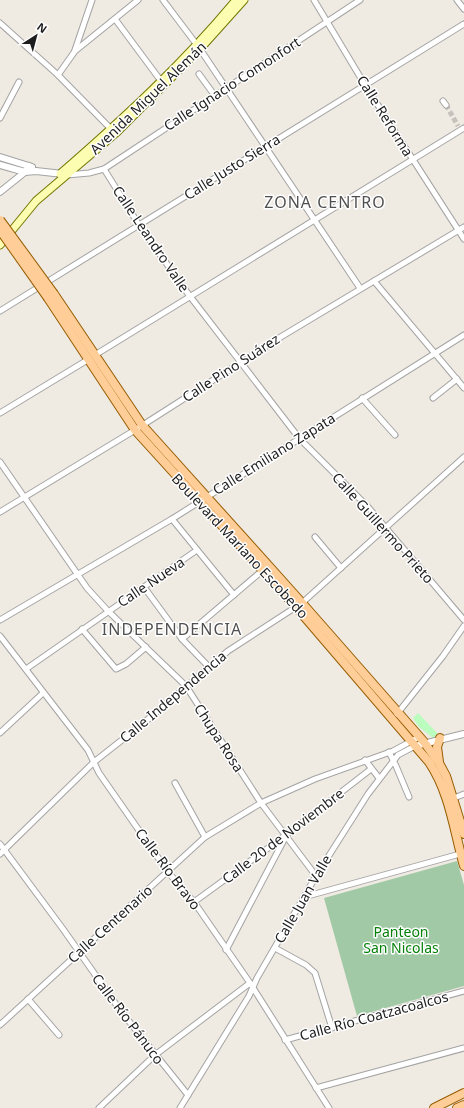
<svg xmlns="http://www.w3.org/2000/svg" width="464" height="1108" viewBox="0 0 464 1108" font-family="'Noto Sans',sans-serif">
<style>
.cemetery{fill:#a2c9a6}
.park{fill:#bbfdbe}
.lines{fill:none;stroke-linecap:round;stroke-linejoin:round}
.minor-tunnel{stroke:#c5c1bb;stroke-width:5;stroke-dasharray:5 2.5;stroke-linecap:butt}
.minor-casing{stroke:#a4a4a4;stroke-width:7}
.tertiary-casing{stroke:#a4a4a4;stroke-width:8}
.secondary-casing{stroke:#717800;stroke-width:9}
.primary-casing{stroke:#965d00;stroke-width:10}
.minor{stroke:#fff;stroke-width:5}
.tertiary{stroke:#fff;stroke-width:6}
.secondary{stroke:#fdfdb2;stroke-width:7}
.primary{stroke:#ffcd97;stroke-width:8}
.primary-bridge-casing{stroke:#965d00;stroke-width:10;stroke-linecap:butt}
.primary-bridge{stroke:#ffcd97;stroke-width:8}
.labels{text-anchor:middle;stroke-width:3;stroke-linejoin:round;paint-order:stroke}
.street-label{font-size:14px;fill:#1d1d1d;stroke:#fff}
.park-label{font-size:14px;fill:#058109;stroke:#fff}
.quarter-label{font-size:16px;letter-spacing:1px;fill:#505050;stroke:#fff}
</style>
<rect width="100%" height="100%" fill="#efeae2"/>
<!-- cemetery -->
<path class="cemetery" d="M 457,861 L 464,885 L 464,986 L 357,1016 L 324,898 Z"/>
<!-- park -->
<path class="park" d="M 418,713 L 438,734 L 433,738 L 418,726 L 413,718 Z"/>
<g class="lines">
<!-- minor-tunnel -->
<path class="minor-tunnel" d="M 446,105 L 458,126"/>
<defs>
<g id="minor">
<path d="M 163,0 L 200,49 L 360,288"/>
<path d="M 314,0 L 365,85 L 464,239"/>
<path d="M 457,0 L 464,9"/>
<path d="M 115,19 L 161,81"/>
<path d="M 0,23 L 58,75 L 111,129"/>
<path d="M 75,50 L 92,0"/>
<path d="M 199,74 L 215,96"/>
<path d="M 58,75 L 75,51 L 138,0"/>
<path d="M 443,101 L 446,105"/>
<path d="M 0,118 L 19,82"/>
<path d="M 104,169 L 139,225 L 189,295 L 299,438 L 368,507 L 464,620"/>
<path d="M 67,175 L 89,173 L 104,169 L 360,0"/>
<path d="M 374,281 L 464,388"/>
<path d="M 0,311 L 464,24"/>
<path d="M 95,355 L 464,128"/>
<path d="M 362,398 L 395,435"/>
<path d="M 433,398 L 457,379"/>
<path d="M 0,413 L 89,359 L 87,358"/>
<path d="M 0,462 L 87,588 L 108,611 L 186,686 L 261,803 L 316,876"/>
<path d="M 0,512 L 135,430 L 279,338 L 464,227"/>
<path d="M 172,519 L 234,595"/>
<path d="M 315,537 L 341,568"/>
<path d="M 144,587 L 182,639 L 208,666"/>
<path d="M 0,620 L 172,519 L 464,335"/>
<path d="M 82,629 L 116,669 L 126,664 L 146,647"/>
<path d="M 0,636 L 88,750 L 99,773 L 168,872 L 194,902 L 250,983 L 329,1108"/>
<path d="M 182,639 L 263,570"/>
<path d="M 26,669 L 197,550"/>
<path d="M 397,714 L 443,656 L 464,626"/>
<path d="M 0,733 L 43,693"/>
<path d="M 389,752 L 396,766 L 409,797"/>
<path d="M 365,760 L 379,778"/>
<path d="M 175,783 L 205,837"/>
<path d="M 454,798 L 464,794"/>
<path d="M 0,844 L 63,929 L 120,1010 L 188,1095"/>
<path d="M 0,854 L 94,762 L 146,721 L 228,651 L 302,603 L 464,457"/>
<path d="M 304,897 L 460,854"/>
<path d="M 194,902 L 286,835 L 371,769"/>
<path d="M 275,948 L 306,965 L 315,973 L 332,1028"/>
<path d="M 226,950 L 286,836"/>
<path d="M 28,999 L 59,1035"/>
<path d="M 0,1025 L 205,837 L 261,803 L 315,779 L 393,751 L 419,737"/>
<path d="M 285,1040 L 464,991"/>
<path d="M 316,1088 L 464,1048"/>
<path d="M 99,1108 L 155,1055 L 250,983"/>
<path d="M 180,1108 L 249,996 L 257,978 L 316,876 L 368,794 L 398,755 L 415,746"/>
</g>
<g id="tertiary">
<path d="M 0,157 L 32,167"/>
<path d="M 0,165 L 25,172 L 36,171 L 63,174"/>
<path d="M 0,192 L 25,172 L 29,166"/>
<path d="M 415,746 L 464,734"/>
</g>
<g id="secondary">
<path d="M 60,174 C 122,120 183,64 236,0"/>
<path d="M 0,245 L 36,201 L 117,132 L 200,49 L 244,0"/>
</g>
<g id="primary">
<path d="M 54,294 L 142,425 L 302,603 L 424,742 L 439,763 L 446,776 L 464,834"/>
<path d="M 48,298 L 135,430 L 296,607 L 429,762 C 450,793 454,831 464,866"/>
<path d="M 439,762 L 437,747 L 440,738"/>
<path d="M 434,1108 L 464,1093"/>
<path d="M 457,1108 L 464,1105"/>
</g>
</defs>
<!-- minor casing -->
<use href="#minor" class="minor-casing"/>
<!-- tertiary casing -->
<use href="#tertiary" class="tertiary-casing"/>
<!-- secondary casing -->
<use href="#secondary" class="secondary-casing"/>
<!-- primary casing -->
<use href="#primary" class="primary-casing"/>
<!-- minor -->
<use href="#minor" class="minor"/>
<!-- tertiary -->
<use href="#tertiary" class="tertiary"/>
<!-- secondary -->
<use href="#secondary" class="secondary"/>
<!-- primary -->
<use href="#primary" class="primary"/>
<defs>
<g id="primary-bridge">
<path d="M 0,220 L 54,294"/>
<path d="M 0,230 L 48,298"/>
</g>
</defs>
<!-- primary-bridge casing -->
<use href="#primary-bridge" class="primary-bridge-casing"/>
<!-- primary-bridge -->
<use href="#primary-bridge" class="primary-bridge"/>
</g>
<g class="labels">
<!-- street labels -->
<g class="street-label">
<text transform="translate(232 84) rotate(-33)" y="5">Calle Ignacio Comonfort</text>
<text transform="translate(148 98) rotate(-44)" y="5">Avenida Miguel Alemán</text>
<text transform="translate(385 116) rotate(58)" y="5">Calle Reforma</text>
<text transform="translate(232 167) rotate(-32)" y="5">Calle Justo Sierra</text>
<text transform="translate(151 239) rotate(56)" y="5">Calle Leandro Valle</text>
<text transform="translate(231 368) rotate(-33)" y="5">Calle Pino Suárez</text>
<text transform="translate(274 454) rotate(-32)" y="5">Calle Emiliano Zapata</text>
<text transform="translate(383 528) rotate(48)" y="5">Calle Guillermo Prieto</text>
<text transform="translate(240 546) rotate(47)" y="5">Boulevard Mariano Escobedo</text>
<text transform="translate(151 582) rotate(-34)" y="5">Calle Nueva</text>
<text transform="translate(173 697) rotate(-40)" y="5">Calle Independencia</text>
<text transform="translate(219 738) rotate(57)" y="5">Chupa Rosa</text>
<text transform="translate(283 836) rotate(-37)" y="5">Calle 20 de Noviembre</text>
<text transform="translate(168 869) rotate(53)" y="5">Calle Río Bravo</text>
<text transform="translate(303 899) rotate(-60)" y="5">Calle Juan Valle</text>
<text transform="translate(110 924) rotate(-42)" y="5">Calle Centenario</text>
<text transform="translate(374 1016) rotate(-15)" y="5">Calle Río Coatzacoalcos</text>
<text transform="translate(128 1019) rotate(53)" y="5">Calle Río Pánuco</text>
</g>
<!-- park labels -->
<g class="park-label">
<text x="401" y="937">Panteon<tspan x="401" dy="16">San Nicolas</tspan></text>
</g>
<!-- quarter labels -->
<g class="quarter-label">
<text x="325" y="208">ZONA CENTRO</text>
<text x="172" y="635">INDEPENDENCIA</text>
</g>
</g>
<!-- north arrow -->
<g transform="translate(36 36) rotate(36)" stroke="#ffffff" stroke-width="3" paint-order="stroke">
<path d="M0-3L7 15L0 10L-7 15Z" fill="#1d1d1d"/>
<text y="-6" font-size="11" font-weight="bold" text-anchor="middle" fill="#1d1d1d">N</text>
</g>
</svg>
